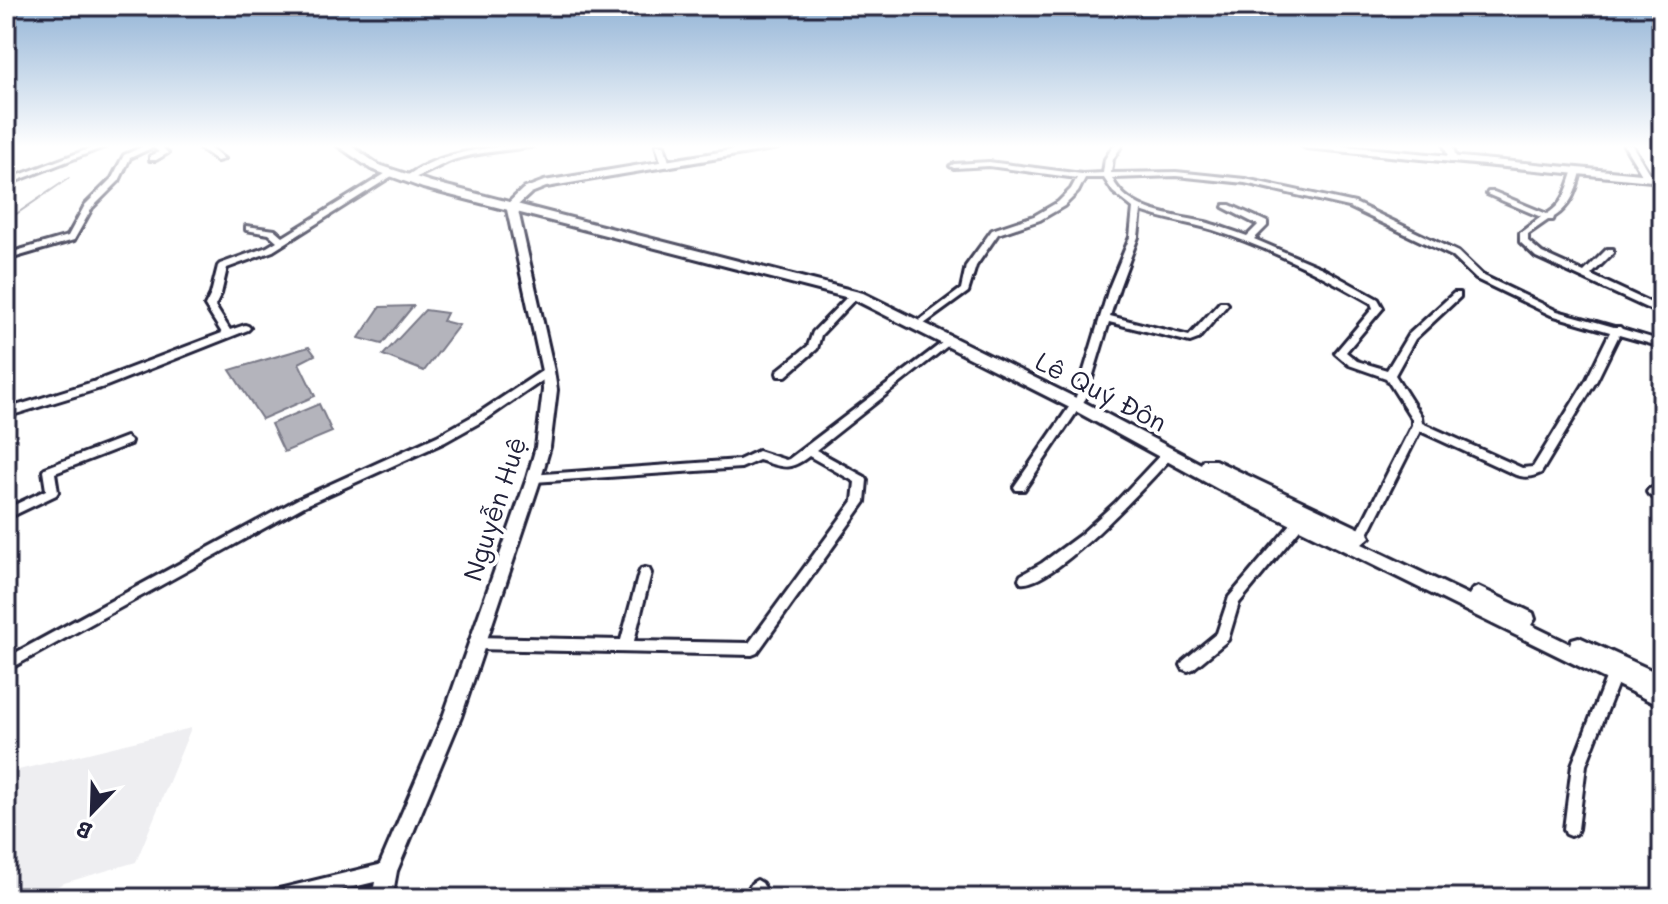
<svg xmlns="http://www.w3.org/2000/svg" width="1668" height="904" viewBox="0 0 1668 904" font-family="Mali,sans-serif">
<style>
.built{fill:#eeeef1}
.water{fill:#b4b4bc;stroke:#7a7a88;stroke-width:2}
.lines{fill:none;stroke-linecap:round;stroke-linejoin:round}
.stream{stroke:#7a7a88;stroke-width:2}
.minor-casing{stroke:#22223b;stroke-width:6}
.tertiary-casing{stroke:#22223b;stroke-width:6}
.secondary-casing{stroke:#22223b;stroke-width:6}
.minor{fill:#fff;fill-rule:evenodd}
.tertiary{fill:#fff;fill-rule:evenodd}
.secondary{fill:#fff;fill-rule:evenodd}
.labels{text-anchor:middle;stroke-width:8;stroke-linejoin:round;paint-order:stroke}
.street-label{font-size:26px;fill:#22223b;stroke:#fff}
</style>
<rect width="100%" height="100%" fill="#fff"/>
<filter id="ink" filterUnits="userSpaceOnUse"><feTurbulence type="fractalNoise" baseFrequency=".0125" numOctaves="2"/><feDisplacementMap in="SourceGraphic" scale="16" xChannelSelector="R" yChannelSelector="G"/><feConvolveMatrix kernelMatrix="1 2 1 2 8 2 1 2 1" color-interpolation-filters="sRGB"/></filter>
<g filter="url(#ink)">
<!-- built -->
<path class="built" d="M 191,728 L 136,862 L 64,883 L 32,898 L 6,898 L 6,773 Z"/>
<!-- water -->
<g class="water">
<path d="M 413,306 L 382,344 L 359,338 L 380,307 Z"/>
<path d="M 425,310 L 447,313 L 443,321 L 459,325 L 424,371 L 383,355 Z"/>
<path d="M 309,347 L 315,355 L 299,363 L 315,396 L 262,419 L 230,370 Z"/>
<path d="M 319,404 L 332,432 L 284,452 L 271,424 Z"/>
</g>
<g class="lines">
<!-- stream -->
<path class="stream" d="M 6,221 L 69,178"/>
<defs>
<g id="minor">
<path d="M 99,145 L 109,145 L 6,185 L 6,180 Z"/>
<path d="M 146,145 L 160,145 L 168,153 L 156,160 L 150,160 L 150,156 L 159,152 L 153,147 L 130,158 L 119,181 L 92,208 L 74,240 L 6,260 L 6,254 L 68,236 L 85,205 L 112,178 L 124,155 Z"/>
<path d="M 196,145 L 205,145 L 224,159 L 217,161 Z"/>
<path d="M 514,145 L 534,145 L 530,147 C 505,150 480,152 456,159 C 441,164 415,180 404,181 L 403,179 C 434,154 476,149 514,145 Z"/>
<path d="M 656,145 L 664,145 L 670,165 L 669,167 L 662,165 Z"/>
<path d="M 1114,145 L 1122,145 L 1113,159 L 1111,173 L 1176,172 L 1245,179 L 1355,203 L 1458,252 L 1482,275 L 1557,311 L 1614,327 L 1620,327 L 1622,329 L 1662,341 L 1662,347 L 1619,335 L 1597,380 L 1541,473 C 1532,477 1526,478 1516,475 L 1420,431 L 1365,540 L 1361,542 L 1357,540 L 1355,537 L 1412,425 L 1412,419 L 1386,378 L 1349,365 L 1335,353 L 1373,308 L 1371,303 C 1321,274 1268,247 1213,230 C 1190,223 1165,220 1141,211 L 1138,237 L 1119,288 L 1110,316 L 1189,336 L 1220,302 L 1226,302 L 1228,304 L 1198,339 L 1190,342 L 1109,322 L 1086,398 L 1024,490 L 1016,490 L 1014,487 L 1016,484 L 1076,397 L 1109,288 L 1130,237 L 1133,208 L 1113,192 L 1104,178 L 1085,178 L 1078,192 L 1064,206 L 1040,220 L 998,234 L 976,266 L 968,292 L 924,324 L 921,323 L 919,321 L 921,319 L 961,289 L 966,266 L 992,230 L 1034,216 L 1058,202 L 1071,189 L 1077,178 L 989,166 L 954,168 L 950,166 L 954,164 L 989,162 L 1082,174 L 1103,173 L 1105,159 ZM 1176,176 L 1245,183 L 1349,207 L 1452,256 L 1476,279 L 1551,315 L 1610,332 L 1587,379 L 1533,467 L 1522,468 L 1422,423 L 1421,416 L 1395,375 L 1415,339 L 1460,297 L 1460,293 L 1454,293 L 1408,335 L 1387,370 L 1357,361 L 1346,352 L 1383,308 L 1378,299 L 1322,268 L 1254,239 L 1267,226 L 1267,222 L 1230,205 L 1224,205 L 1223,207 L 1258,225 L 1247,236 C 1233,231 1219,226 1205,222 C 1173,215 1127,212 1112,178 Z"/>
<path d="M 1444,145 L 1452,145 L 1457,160 L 1456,162 L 1450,162 Z"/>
<path d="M 1624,145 L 1632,145 L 1652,178 L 1651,180 L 1645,180 Z"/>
<path d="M 1574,170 L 1577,170 L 1581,172 C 1576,191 1571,206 1554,217 L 1553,220 L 1548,220 L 1528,234 L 1528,241 L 1542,253 L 1584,272 L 1607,249 L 1613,249 L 1613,253 L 1591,275 L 1662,308 L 1662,315 L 1536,257 L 1520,242 L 1520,233 L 1541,217 L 1487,194 L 1488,192 L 1494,192 L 1547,214 C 1565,203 1567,189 1574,170 Z"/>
<path d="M 388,172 L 394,172 L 395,174 L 273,251 L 227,268 L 221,294 L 215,306 L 230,330 L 245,325 L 248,326 L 250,328 L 248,330 L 104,387 L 6,417 L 6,409 L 96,381 L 222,333 L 205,306 L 211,294 L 218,266 L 220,264 L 267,247 L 277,241 L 269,234 L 246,230 L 246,226 L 275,230 L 283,237 Z"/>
<path d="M 854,292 L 857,293 L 857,297 L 821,335 L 817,349 L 786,376 L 778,376 L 777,373 L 778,370 L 808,346 L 813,332 L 851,293 Z"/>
<path d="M 947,339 L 950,340 L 952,342 L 950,344 L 816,450 L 865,477 L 867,480 L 865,502 L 757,653 L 752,655 L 476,649 L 471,647 L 470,643 L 471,639 L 476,637 L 621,640 L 639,573 L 641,569 L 645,568 L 649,569 L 651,573 L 634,641 L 749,643 L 853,501 L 855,482 L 809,456 C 788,472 783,467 759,460 L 741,468 L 534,482 L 530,481 L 528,478 L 530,475 L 739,460 L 758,451 L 786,460 L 789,459 Z"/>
<path d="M 548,367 L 552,368 L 553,371 L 552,374 L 488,418 L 445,442 L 306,505 L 6,671 L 6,658 L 298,499 L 437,436 L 480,412 Z"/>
<path d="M 126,437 L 131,441 L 130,444 L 55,473 L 58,492 L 56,495 L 6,519 L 6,509 L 46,490 L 43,471 L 45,468 Z"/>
<path d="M 1168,450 L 1172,451 L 1174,454 L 1172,457 C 1149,482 1053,588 1021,583 L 1019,579 L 1021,575 L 1042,563 L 1080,535 L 1115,503 L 1164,451 Z"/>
<path d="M 1653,488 L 1662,492 L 1662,502 L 1649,495 L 1647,492 L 1649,489 Z"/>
<path d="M 1300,516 L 1304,518 L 1306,521 L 1304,524 L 1239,603 L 1228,640 L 1193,669 L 1188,671 L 1183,669 L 1181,665 L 1183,661 L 1217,633 L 1229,597 L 1296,518 Z"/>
<path d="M 1614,669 L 1619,671 L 1621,675 L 1586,765 L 1578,829 L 1576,834 L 1571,836 L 1566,834 L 1564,829 L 1572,765 L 1607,675 L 1609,671 Z"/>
<path d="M 387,863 L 392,866 L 395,871 L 392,876 L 387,879 L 307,898 L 267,898 L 269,892 L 275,890 Z"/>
<path d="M 757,880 L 762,883 L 765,888 L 765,898 L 749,898 L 749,888 L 752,883 Z"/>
<path d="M 383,885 L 389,887 L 391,893 L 389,898 L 354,898 L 356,892 Z"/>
</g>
<g id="tertiary">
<path d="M 762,145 L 783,145 L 778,148 L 546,187 L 531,193 L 517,206 L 554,371 L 557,390 L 550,447 L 541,478 L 461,717 L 397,871 L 392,898 L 372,898 L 377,871 L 443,717 L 527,478 L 536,447 L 543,390 L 542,371 L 506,205 L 523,189 L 544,181 Z"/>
<path d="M 1301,145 L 1334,145 L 1662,176 L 1662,182 L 1306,148 Z"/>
</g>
<path id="secondary" d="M 337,145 L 350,145 L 379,165 L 431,182 L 863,293 L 1080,400 L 1201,464 L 1203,460 L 1215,460 L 1367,532 L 1370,537 L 1362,544 L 1469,595 L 1472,590 L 1478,587 L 1533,613 L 1535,619 L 1531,625 L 1570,644 L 1572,639 L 1579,637 L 1662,675 L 1662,707 L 1218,489 L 1070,408 L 853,299 L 423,188 L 371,169 Z"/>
</defs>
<!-- minor casing -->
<use href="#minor" class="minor-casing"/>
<!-- tertiary casing -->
<use href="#tertiary" class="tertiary-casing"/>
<!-- secondary casing -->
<use href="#secondary" class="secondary-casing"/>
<!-- minor -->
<use href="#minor" class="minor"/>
<!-- tertiary -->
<use href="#tertiary" class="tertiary"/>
<!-- secondary -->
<use href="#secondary" class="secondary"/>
</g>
</g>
<!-- sky -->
<linearGradient id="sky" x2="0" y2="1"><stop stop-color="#93b4d6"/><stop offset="0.54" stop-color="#fff"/><stop offset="1" stop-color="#fff" stop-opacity="0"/></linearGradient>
<rect width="1668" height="271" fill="url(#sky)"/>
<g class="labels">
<!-- street labels -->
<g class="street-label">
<text transform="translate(1101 392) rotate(27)" y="9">Lê Quý Đôn</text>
<text transform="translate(495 509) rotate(-72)" y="9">Nguyễn Huệ</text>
</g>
</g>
<!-- margin -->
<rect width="1668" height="904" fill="none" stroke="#fff" stroke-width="32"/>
<rect x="16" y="16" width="1636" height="872" fill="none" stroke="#22223b" stroke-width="3" filter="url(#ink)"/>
<!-- north arrow -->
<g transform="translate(92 812) rotate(203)" stroke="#ffffff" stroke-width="6" paint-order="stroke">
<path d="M0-6L14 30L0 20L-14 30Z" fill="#22223b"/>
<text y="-12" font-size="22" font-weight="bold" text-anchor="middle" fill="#22223b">B</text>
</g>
</svg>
